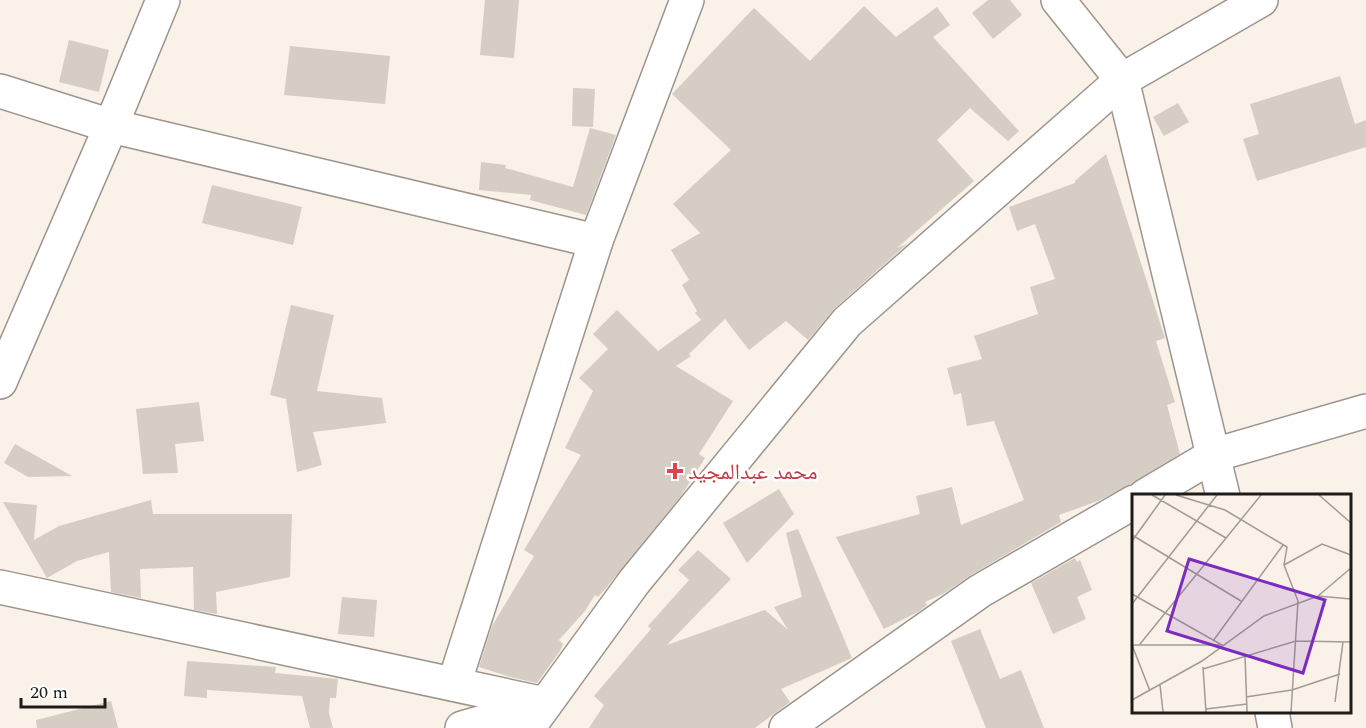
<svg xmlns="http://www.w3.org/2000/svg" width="1366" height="728" viewBox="0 0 1366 728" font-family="Spectral,'Noto Naskh Arabic',serif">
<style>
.building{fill:#d6cdc5}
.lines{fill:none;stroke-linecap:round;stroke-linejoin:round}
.minor-casing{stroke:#9d958d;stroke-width:36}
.minor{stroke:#fff;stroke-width:33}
.health-dot{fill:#e0444e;stroke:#fff;stroke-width:2}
.labels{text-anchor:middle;stroke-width:5;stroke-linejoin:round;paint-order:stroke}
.health-label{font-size:22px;fill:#be3a42;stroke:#fff;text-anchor:start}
.inset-road{fill:none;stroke:#a29b95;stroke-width:1.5}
.view{fill:#7b2cbf;fill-opacity:0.15;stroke:#7b2cbf;stroke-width:3}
.inset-edge{fill:none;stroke:#1f1b18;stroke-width:3}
</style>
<rect width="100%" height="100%" fill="#faf1e8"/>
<!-- building -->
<g class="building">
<path d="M 485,0 L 519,0 L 514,58 L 480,55 Z"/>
<path d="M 988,0 L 1010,0 L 1022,15 L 993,39 L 972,13 Z"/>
<path d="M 864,6 L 896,37 L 937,7 L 950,25 L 933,37 L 1019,131 L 1008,141 L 970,108 L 937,140 L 974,181 L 897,248 L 907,244 L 835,308 L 808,340 L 786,321 L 749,350 L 725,319 L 689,354 L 691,356 L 676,366 L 733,401 L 699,454 L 705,458 L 681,496 L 607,587 L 598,597 L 595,595 L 585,611 L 559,640 L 563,644 L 560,651 L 537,683 L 510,677 L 479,667 L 492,626 L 534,556 L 524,550 L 581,455 L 565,448 L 593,391 L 579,378 L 608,349 L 593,334 L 617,310 L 658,351 L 701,320 L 695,313 L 697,311 L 682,285 L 689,280 L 671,250 L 700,233 L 673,204 L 731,150 L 672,94 L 754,8 L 810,61 Z"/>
<path d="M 69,40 L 109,50 L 99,92 L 59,82 Z"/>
<path d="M 290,46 L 390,56 L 385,104 L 284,95 Z"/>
<path d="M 1340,76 L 1355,124 L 1366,120 L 1366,147 L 1257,181 L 1243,139 L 1259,134 L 1250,104 Z"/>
<path d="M 573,88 L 595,89 L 593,127 L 572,126 Z"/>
<path d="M 1178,103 L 1189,122 L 1164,136 L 1153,117 Z"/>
<path d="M 590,128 L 616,135 L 586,215 L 530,200 L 531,195 L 479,190 L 481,162 L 506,165 L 505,168 L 573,187 Z"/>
<path d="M 1106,154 L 1165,338 L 1156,341 L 1175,402 L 1167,405 L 1180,454 L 1131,484 L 1098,501 L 1059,515 L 1061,522 L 971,575 L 943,594 L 925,602 L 927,605 L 918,612 L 884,629 L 836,537 L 920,514 L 916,496 L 952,487 L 961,525 L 1024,500 L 994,421 L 967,426 L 961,393 L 954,395 L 947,368 L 982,359 L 974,336 L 1038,314 L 1030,287 L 1055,279 L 1035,224 L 1017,231 L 1009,207 L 1075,183 L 1075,181 Z"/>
<path d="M 212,185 L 302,207 L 293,245 L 202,223 Z"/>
<path d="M 291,305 L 334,315 L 317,391 L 382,398 L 386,423 L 313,432 L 322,465 L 297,472 L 286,399 L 270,395 Z"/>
<path d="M 199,402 L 204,441 L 175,444 L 178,473 L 143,474 L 136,409 Z"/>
<path d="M 15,444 L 72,476 L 28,477 L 4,463 Z"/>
<path d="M 779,489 L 794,514 L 747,563 L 723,523 Z"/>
<path d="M 151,500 L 153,514 L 292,514 L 290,577 L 216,592 L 217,614 L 194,610 L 193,567 L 140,569 L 141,598 L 111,592 L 109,552 L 77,561 L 47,578 L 3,502 L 37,505 L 34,540 L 59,526 Z"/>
<path d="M 798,529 L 852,658 L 781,689 L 790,702 L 755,728 L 589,728 L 604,705 L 594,696 L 651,629 L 648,626 L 689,580 L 678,570 L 698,550 L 731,579 L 667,645 L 765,610 L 788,630 L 774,607 L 802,597 L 786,533 Z"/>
<path d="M 1075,558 L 1077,562 L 1080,560 L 1092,590 L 1077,597 L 1086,619 L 1053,634 L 1031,583 Z"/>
<path d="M 342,597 L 377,600 L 374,637 L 338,634 Z"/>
<path d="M 980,629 L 1000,679 L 1021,670 L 1044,728 L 986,728 L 951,641 Z"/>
<path d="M 187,661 L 276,667 L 275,673 L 338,679 L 336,698 L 330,698 L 329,713 L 333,728 L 310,728 L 302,696 L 207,690 L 207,698 L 184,696 Z"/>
<path d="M 111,701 L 118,728 L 37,728 L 36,720 Z"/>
</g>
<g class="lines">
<defs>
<g id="minor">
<path d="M 1058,0 L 1122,80 L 1223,496"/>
<path d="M 0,91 L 111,126 L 596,241"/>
<path d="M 0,382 L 111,126 L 163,0"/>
<path d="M 1145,496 L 1214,455 L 1366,411"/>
<path d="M 0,587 L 545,704 L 462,728"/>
<path d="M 454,684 L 596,241 L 687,0"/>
<path d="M 1272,712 L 1275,728"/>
<path d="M 528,728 L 634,582 L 847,322 L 1122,80 L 1261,0"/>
<path d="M 786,728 L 980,591 L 1134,502"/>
</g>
</defs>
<!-- minor casing -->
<use href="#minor" class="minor-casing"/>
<!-- minor -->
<use href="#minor" class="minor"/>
</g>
<!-- markers -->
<path class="health-dot" d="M672 462h6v6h6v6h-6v6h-6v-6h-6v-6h6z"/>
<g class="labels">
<!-- health labels -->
<g class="health-label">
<text x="688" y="479">محمد عبدالمجيد</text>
</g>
</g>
<!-- overview -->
<g transform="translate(1132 494)">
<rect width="219" height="219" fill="#faf1e8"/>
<path class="inset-road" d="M 20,1 L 94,44M 44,1 L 93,16 L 155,53 L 152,71 L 166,107 L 159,218M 187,1 L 219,29M 0,41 L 109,107M 0,47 L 33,1M 152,71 L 190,50 L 219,61M 0,100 L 90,151 L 0,151M 186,102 L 219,74M 0,110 L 85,1M 81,147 L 151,51M 8,150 L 129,1M 0,151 L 18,197M 113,161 L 115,218M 71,173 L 74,218M 71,175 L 164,147 L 219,148M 28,191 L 31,218M 114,203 L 160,196 L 208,180M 0,206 L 70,167 L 132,122 L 186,102 L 219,105M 203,208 L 211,148M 74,215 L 115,210"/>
<path class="view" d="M 57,65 L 193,106 L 171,179 L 35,137 Z"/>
<rect width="219" height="219" class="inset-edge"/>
</g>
<!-- scale -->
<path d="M21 698v9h84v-9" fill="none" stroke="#1f1b18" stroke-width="3"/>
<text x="30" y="698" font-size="18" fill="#1f1b18" stroke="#ffffff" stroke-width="4.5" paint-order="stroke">20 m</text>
</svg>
